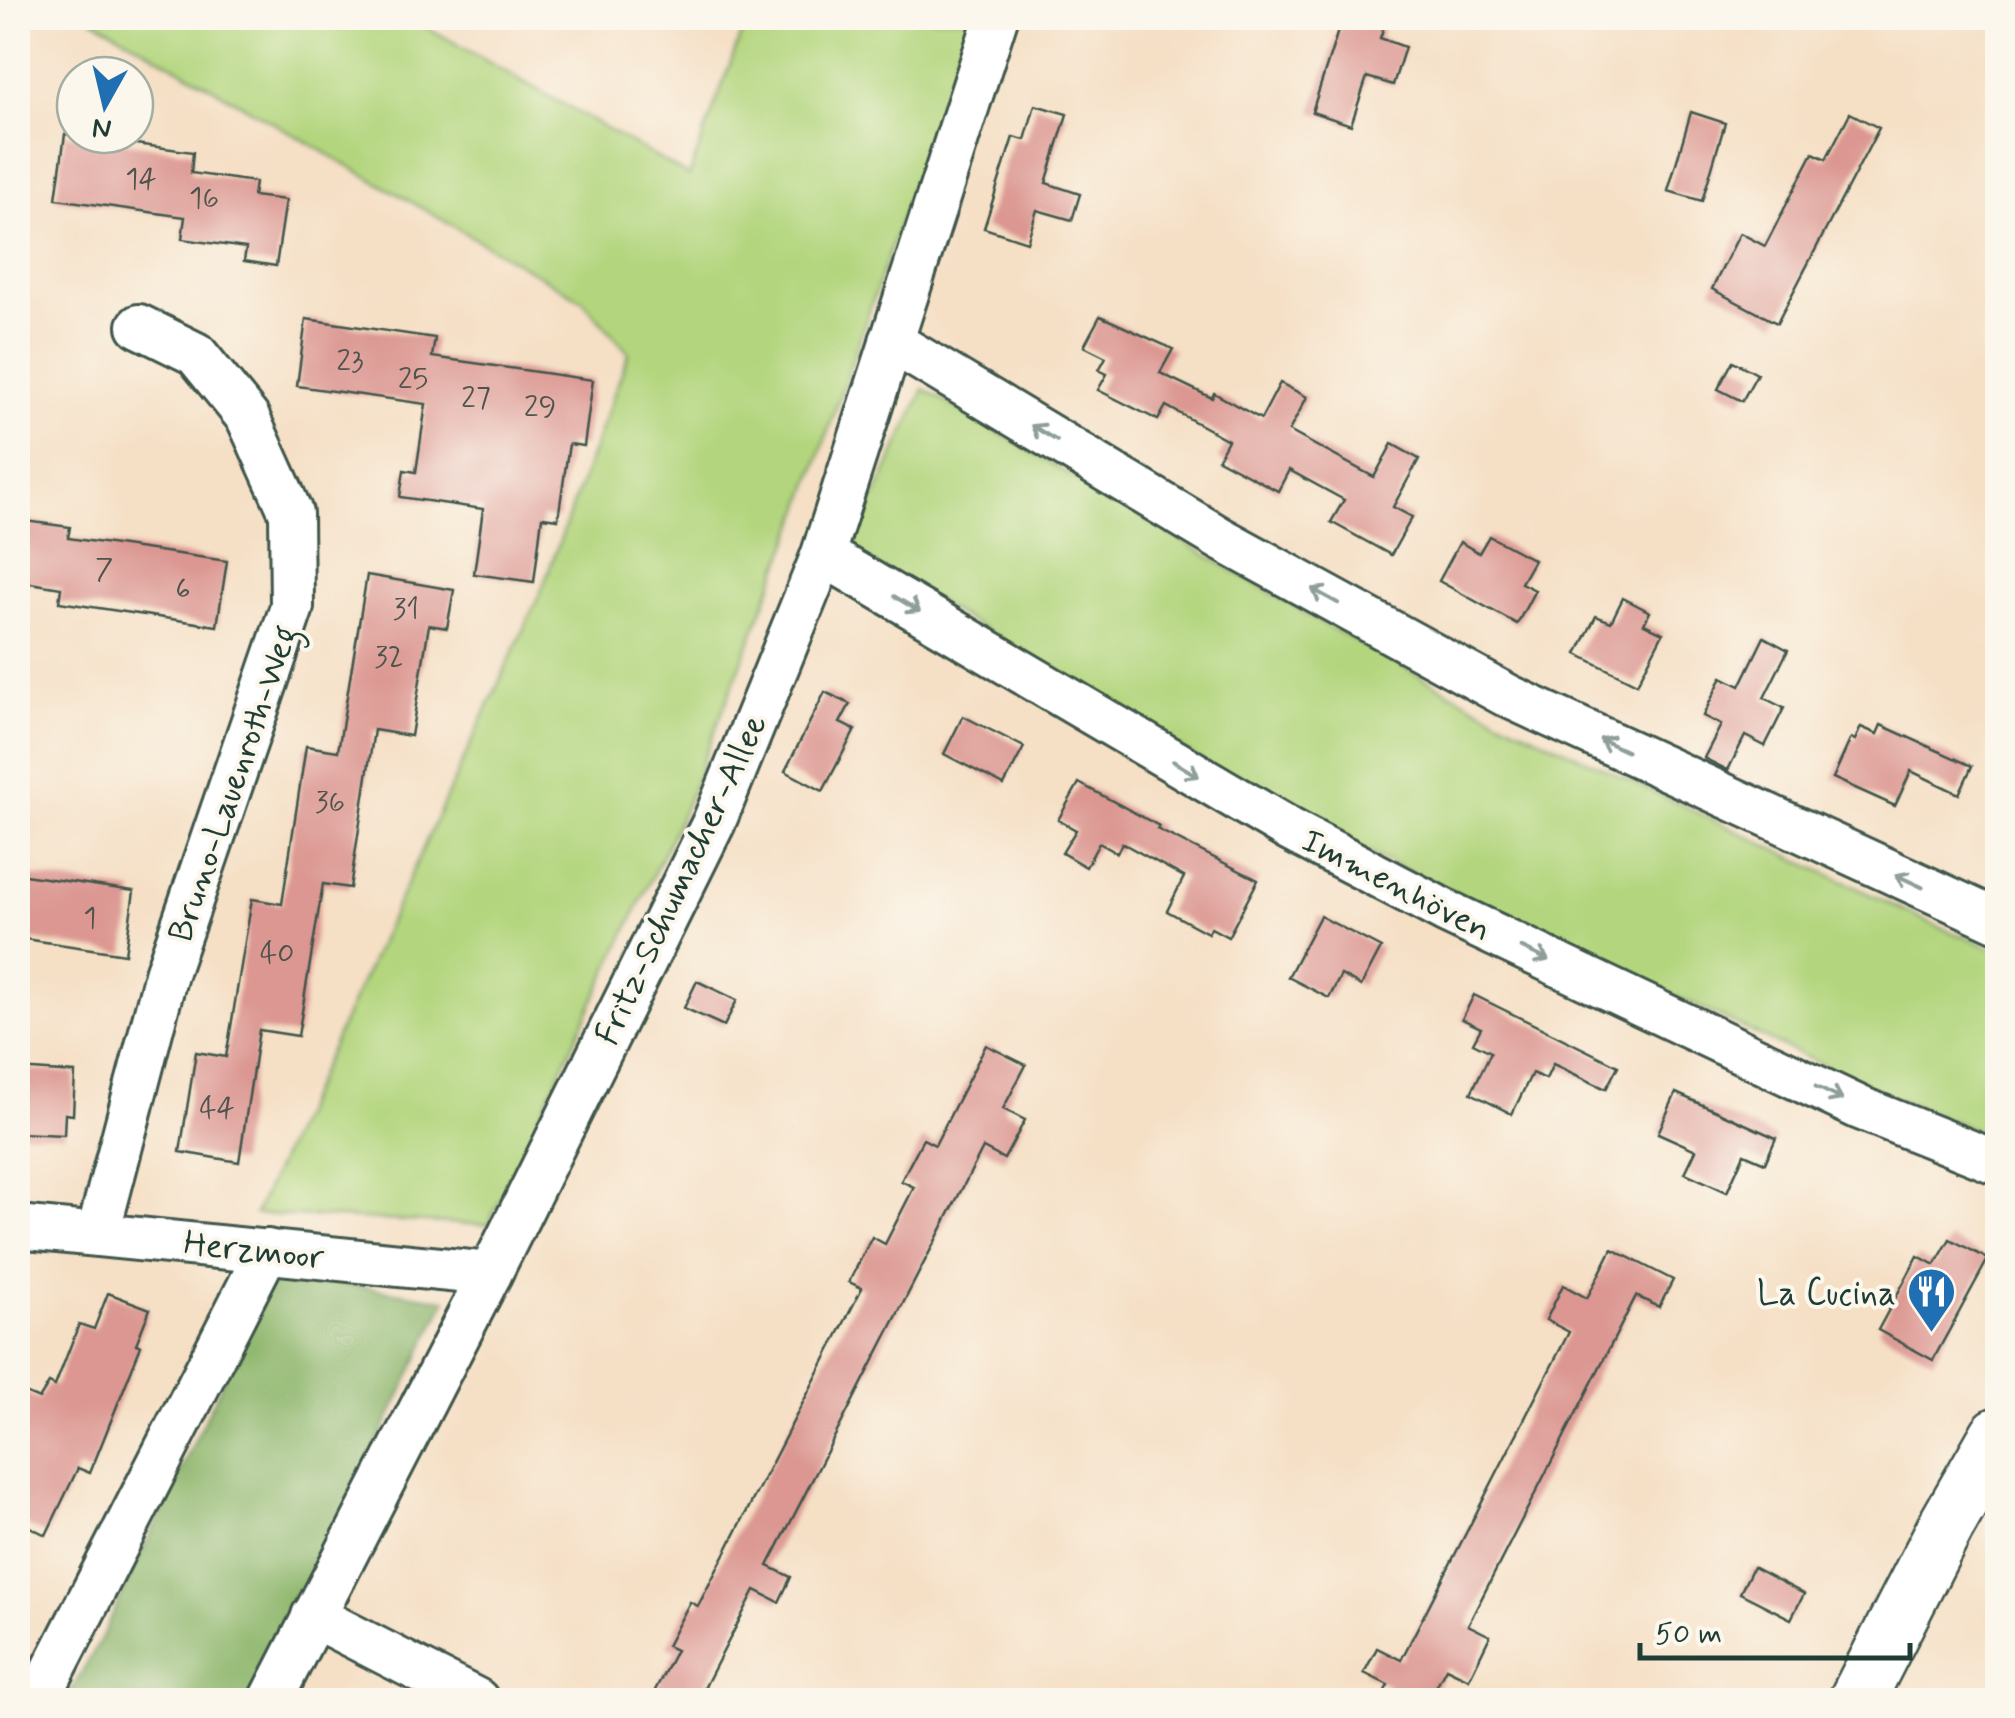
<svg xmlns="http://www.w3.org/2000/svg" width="2015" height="1718" viewBox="0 0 2015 1718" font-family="Mynerve,sans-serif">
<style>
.green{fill:#b2d57d;stroke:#688958;stroke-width:2.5}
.forest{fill:#8db66c;stroke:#567a50;stroke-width:2.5}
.building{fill:#dc9792}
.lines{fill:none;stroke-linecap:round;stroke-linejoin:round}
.street-casing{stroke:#3f554a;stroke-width:48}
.secondary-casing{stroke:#3f554a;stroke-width:60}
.street{stroke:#fff;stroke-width:42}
.secondary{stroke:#fff;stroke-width:55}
.oneway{stroke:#8f9e9a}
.labels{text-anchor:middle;stroke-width:8;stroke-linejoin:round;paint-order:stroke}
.number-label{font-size:30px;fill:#4e544c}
.street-label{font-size:35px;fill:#1f3d34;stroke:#fbf7ec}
.poi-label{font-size:35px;fill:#1f3d34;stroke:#fbf7ec;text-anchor:end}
</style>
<rect width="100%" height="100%" fill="#fbf7ec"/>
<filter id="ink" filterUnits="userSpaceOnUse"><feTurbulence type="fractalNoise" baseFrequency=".01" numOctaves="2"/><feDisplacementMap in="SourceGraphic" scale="20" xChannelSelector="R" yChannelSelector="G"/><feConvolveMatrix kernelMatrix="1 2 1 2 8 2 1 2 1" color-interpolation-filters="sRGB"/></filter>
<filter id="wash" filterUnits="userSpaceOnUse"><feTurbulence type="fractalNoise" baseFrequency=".0048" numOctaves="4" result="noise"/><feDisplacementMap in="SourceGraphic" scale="40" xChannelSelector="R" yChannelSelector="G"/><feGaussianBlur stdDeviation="2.25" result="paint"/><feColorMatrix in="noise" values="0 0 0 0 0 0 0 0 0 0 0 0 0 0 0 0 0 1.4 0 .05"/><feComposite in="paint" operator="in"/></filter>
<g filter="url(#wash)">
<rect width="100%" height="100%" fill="#f5dfc5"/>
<!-- green -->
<g class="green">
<path d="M 91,18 L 411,18 L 689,176 L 747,18 L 970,18 L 796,524 L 685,807 L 488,1225 L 255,1214 L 542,589 L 629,353 L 582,300 Z"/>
<path d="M 924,389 L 1322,623 L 1500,719 L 1939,927 L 1997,950 L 1997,1139 L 1878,1091 L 1301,821 L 851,550 Z"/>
</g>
<!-- forest -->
<path class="forest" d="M 274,1273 L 446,1300 L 254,1700 L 66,1700 L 101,1639 Z"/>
<g id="blocks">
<!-- building -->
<g class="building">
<path d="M 1342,18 L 1387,18 L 1380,38 L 1405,47 L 1393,85 L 1367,77 L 1351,125 L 1312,112 Z"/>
<path d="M 1035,105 L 1067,114 L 1046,183 L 1080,194 L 1072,220 L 1037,210 L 1027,242 L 984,228 L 1013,137 L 1025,140 Z"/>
<path d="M 1691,112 L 1725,123 L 1702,201 L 1668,191 Z"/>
<path d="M 1850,113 L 1879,128 L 1777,323 L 1712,289 L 1740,233 L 1765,246 L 1813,153 L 1826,159 Z"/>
<path d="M 65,134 L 193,152 L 191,173 L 255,182 L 253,196 L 286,200 L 276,266 L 244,261 L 246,248 L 182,239 L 185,217 L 56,199 Z"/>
<path d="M 1100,316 L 1173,349 L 1160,373 L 1212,398 L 1214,393 L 1261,419 L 1280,383 L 1307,397 L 1289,431 L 1374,477 L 1392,444 L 1419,459 L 1393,507 L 1412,517 L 1391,555 L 1331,522 L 1344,500 L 1289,470 L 1278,491 L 1218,459 L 1228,440 L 1166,406 L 1158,420 L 1098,390 L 1107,374 L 1099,370 L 1106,357 L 1084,346 Z"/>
<path d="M 306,319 L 435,338 L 432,357 L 593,380 L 584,446 L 569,444 L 558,519 L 542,517 L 534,582 L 474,574 L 483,509 L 400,497 L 404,470 L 416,472 L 426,404 L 297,386 Z"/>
<path d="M 1733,361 L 1757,374 L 1742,401 L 1718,389 Z"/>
<path d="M 18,520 L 70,527 L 68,538 L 227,561 L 217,626 L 59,602 L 61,588 L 18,581 Z"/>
<path d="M 1489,536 L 1534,560 L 1521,583 L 1535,590 L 1517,624 L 1439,581 L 1460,542 L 1479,553 Z"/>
<path d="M 367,575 L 454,590 L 447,628 L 429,625 L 411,736 L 374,730 L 350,888 L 323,884 L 298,1036 L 259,1030 L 239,1162 L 180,1152 L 196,1052 L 226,1057 L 252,899 L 282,904 L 306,746 L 338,751 Z"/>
<path d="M 1623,598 L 1650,612 L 1644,624 L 1663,633 L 1637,684 L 1577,654 L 1596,616 L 1611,622 Z"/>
<path d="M 1764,637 L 1788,650 L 1764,698 L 1784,708 L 1765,746 L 1745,736 L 1728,770 L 1704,758 L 1721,725 L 1703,716 L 1722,677 L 1740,686 Z"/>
<path d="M 825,692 L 850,704 L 840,723 L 855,730 L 823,791 L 785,771 Z"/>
<path d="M 963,716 L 1024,747 L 1004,785 L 944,754 Z"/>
<path d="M 1881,725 L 1972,766 L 1959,794 L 1911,771 L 1895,806 L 1833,778 L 1851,738 L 1855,740 L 1861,727 L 1877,734 Z"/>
<path d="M 1079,783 L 1159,826 L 1157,829 L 1258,880 L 1228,937 L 1211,928 L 1208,933 L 1167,911 L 1184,877 L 1122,843 L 1117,853 L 1099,843 L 1086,867 L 1062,853 L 1076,830 L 1058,820 Z"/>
<path d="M 18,874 L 134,891 L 125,954 L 18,938 Z"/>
<path d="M 1320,916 L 1381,948 L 1361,986 L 1341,975 L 1329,998 L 1288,977 Z"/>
<path d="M 697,981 L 737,1000 L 724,1026 L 684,1008 Z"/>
<path d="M 1474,995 L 1618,1066 L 1606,1089 L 1553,1064 L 1546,1079 L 1532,1073 L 1512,1114 L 1471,1093 L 1491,1052 L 1473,1043 L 1481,1028 L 1462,1019 Z"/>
<path d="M 986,1045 L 1026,1065 L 1003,1109 L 1025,1120 L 1004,1159 L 983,1148 L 768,1566 L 791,1577 L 779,1602 L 755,1590 L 698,1700 L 650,1700 L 676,1650 L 667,1646 L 690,1602 L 698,1606 L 862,1288 L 849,1282 L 872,1237 L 885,1244 L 914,1187 L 901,1181 L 923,1139 L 935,1145 Z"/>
<path d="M 18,1069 L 75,1073 L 73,1115 L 65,1114 L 64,1135 L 18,1133 Z"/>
<path d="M 1676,1093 L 1776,1138 L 1765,1163 L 1744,1154 L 1727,1192 L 1685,1173 L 1696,1150 L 1658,1133 Z"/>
<path d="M 1950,1239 L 1988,1259 L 1933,1360 L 1878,1330 L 1918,1256 L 1935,1265 Z"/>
<path d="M 1612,1249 L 1673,1280 L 1659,1307 L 1636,1296 L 1468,1625 L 1490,1636 L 1469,1679 L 1446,1668 L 1429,1700 L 1380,1700 L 1388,1685 L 1364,1673 L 1377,1648 L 1401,1660 L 1569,1332 L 1546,1320 L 1563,1285 L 1587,1298 Z"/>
<path d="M 108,1293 L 150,1309 L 136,1344 L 141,1346 L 90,1473 L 78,1468 L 46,1535 L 18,1521 L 18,1390 L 39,1399 L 49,1383 L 55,1386 L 79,1324 L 94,1329 Z"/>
<path d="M 1753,1567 L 1804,1594 L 1791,1619 L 1740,1593 Z"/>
</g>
</g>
</g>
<g filter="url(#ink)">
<use href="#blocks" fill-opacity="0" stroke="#3f554a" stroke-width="2.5"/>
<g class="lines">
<defs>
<g id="street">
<path d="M 891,341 L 1221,539 L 1508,696 L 1998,921"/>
<path d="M 822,557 L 829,558 L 1292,831 L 1445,911 L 1860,1108 L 1998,1163"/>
<path d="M 18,1227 L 490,1274"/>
<path d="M 98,1233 L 166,974 L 292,607 L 291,513 L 248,418 L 196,354 L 139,326"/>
<path d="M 313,1616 L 477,1700"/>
<path d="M 38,1700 L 267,1251"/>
<path d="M 271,1700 L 490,1274 L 714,822 L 822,557 L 996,18"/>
</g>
<path id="secondary" d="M 1857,1700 L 1946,1526 L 1998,1435"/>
</defs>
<!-- street casing -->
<use href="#street" class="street-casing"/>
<!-- secondary casing -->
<use href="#secondary" class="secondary-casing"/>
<!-- street -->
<use href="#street" class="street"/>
<!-- secondary -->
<use href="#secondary" class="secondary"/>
</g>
<!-- one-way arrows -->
<defs><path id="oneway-shaft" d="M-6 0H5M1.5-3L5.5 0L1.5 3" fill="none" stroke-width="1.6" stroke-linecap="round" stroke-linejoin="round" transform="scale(2.5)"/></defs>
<g class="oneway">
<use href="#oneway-shaft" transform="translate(1044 433) rotate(-149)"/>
<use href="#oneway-shaft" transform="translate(1325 596) rotate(-151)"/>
<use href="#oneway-shaft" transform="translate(907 604) rotate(31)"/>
<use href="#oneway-shaft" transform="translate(1613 745) rotate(-155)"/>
<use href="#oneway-shaft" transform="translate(1186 769) rotate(31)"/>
<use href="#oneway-shaft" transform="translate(1909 881) rotate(-155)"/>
<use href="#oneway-shaft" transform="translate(1535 954) rotate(25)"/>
<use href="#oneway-shaft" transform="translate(1829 1093) rotate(26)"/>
</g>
</g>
<!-- icons -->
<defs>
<symbol id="restaurant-pin" viewBox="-11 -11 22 30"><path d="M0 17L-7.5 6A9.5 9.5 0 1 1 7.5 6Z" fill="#1f6fb2" stroke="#fbf7ec"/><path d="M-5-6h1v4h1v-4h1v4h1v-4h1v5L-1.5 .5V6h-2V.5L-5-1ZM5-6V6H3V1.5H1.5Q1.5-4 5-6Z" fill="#fff"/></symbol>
</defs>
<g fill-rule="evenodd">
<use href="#restaurant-pin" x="1904" y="1264" width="55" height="75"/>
</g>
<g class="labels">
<!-- number labels -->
<g class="number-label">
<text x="141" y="188">14</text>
<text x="204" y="207">16</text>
<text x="350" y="370">23</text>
<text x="413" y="388">25</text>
<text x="476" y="407">27</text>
<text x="540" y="416">29</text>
<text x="104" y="578">7</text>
<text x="183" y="598">6</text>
<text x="406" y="618">31</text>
<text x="389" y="666">32</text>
<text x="330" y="811">36</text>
<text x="90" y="927">1</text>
<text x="277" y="962">40</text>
<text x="217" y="1117">44</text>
</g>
<!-- street labels -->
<g class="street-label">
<text transform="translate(232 783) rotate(-71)" y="12">Bruno-Lauenroth-Weg</text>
<text transform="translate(680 879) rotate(-65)" y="12">Fritz-Schumacher-Allee</text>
<text transform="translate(1397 884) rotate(27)" y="12">Immenhöven</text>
<text transform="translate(254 1249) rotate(6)" y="12">Herzmoor</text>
</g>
<!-- poi labels -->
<g class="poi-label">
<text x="1896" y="1304">La Cucina</text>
</g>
</g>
<!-- margin -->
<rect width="2015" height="1718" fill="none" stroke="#fbf7ec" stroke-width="60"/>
<!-- north arrow -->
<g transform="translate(105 105) rotate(188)"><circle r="48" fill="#fbf7ec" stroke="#a3ada2" stroke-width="2.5"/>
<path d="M0-8L18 38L0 25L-18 38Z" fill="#1f6fb2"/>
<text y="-15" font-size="28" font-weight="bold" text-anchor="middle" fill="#1f3d34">N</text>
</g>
<!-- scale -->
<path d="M1640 1643v15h270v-15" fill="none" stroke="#1f3d34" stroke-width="5"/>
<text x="1655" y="1643" font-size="30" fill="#1f3d34" stroke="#fbf7ec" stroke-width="8" paint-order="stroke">50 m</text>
</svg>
